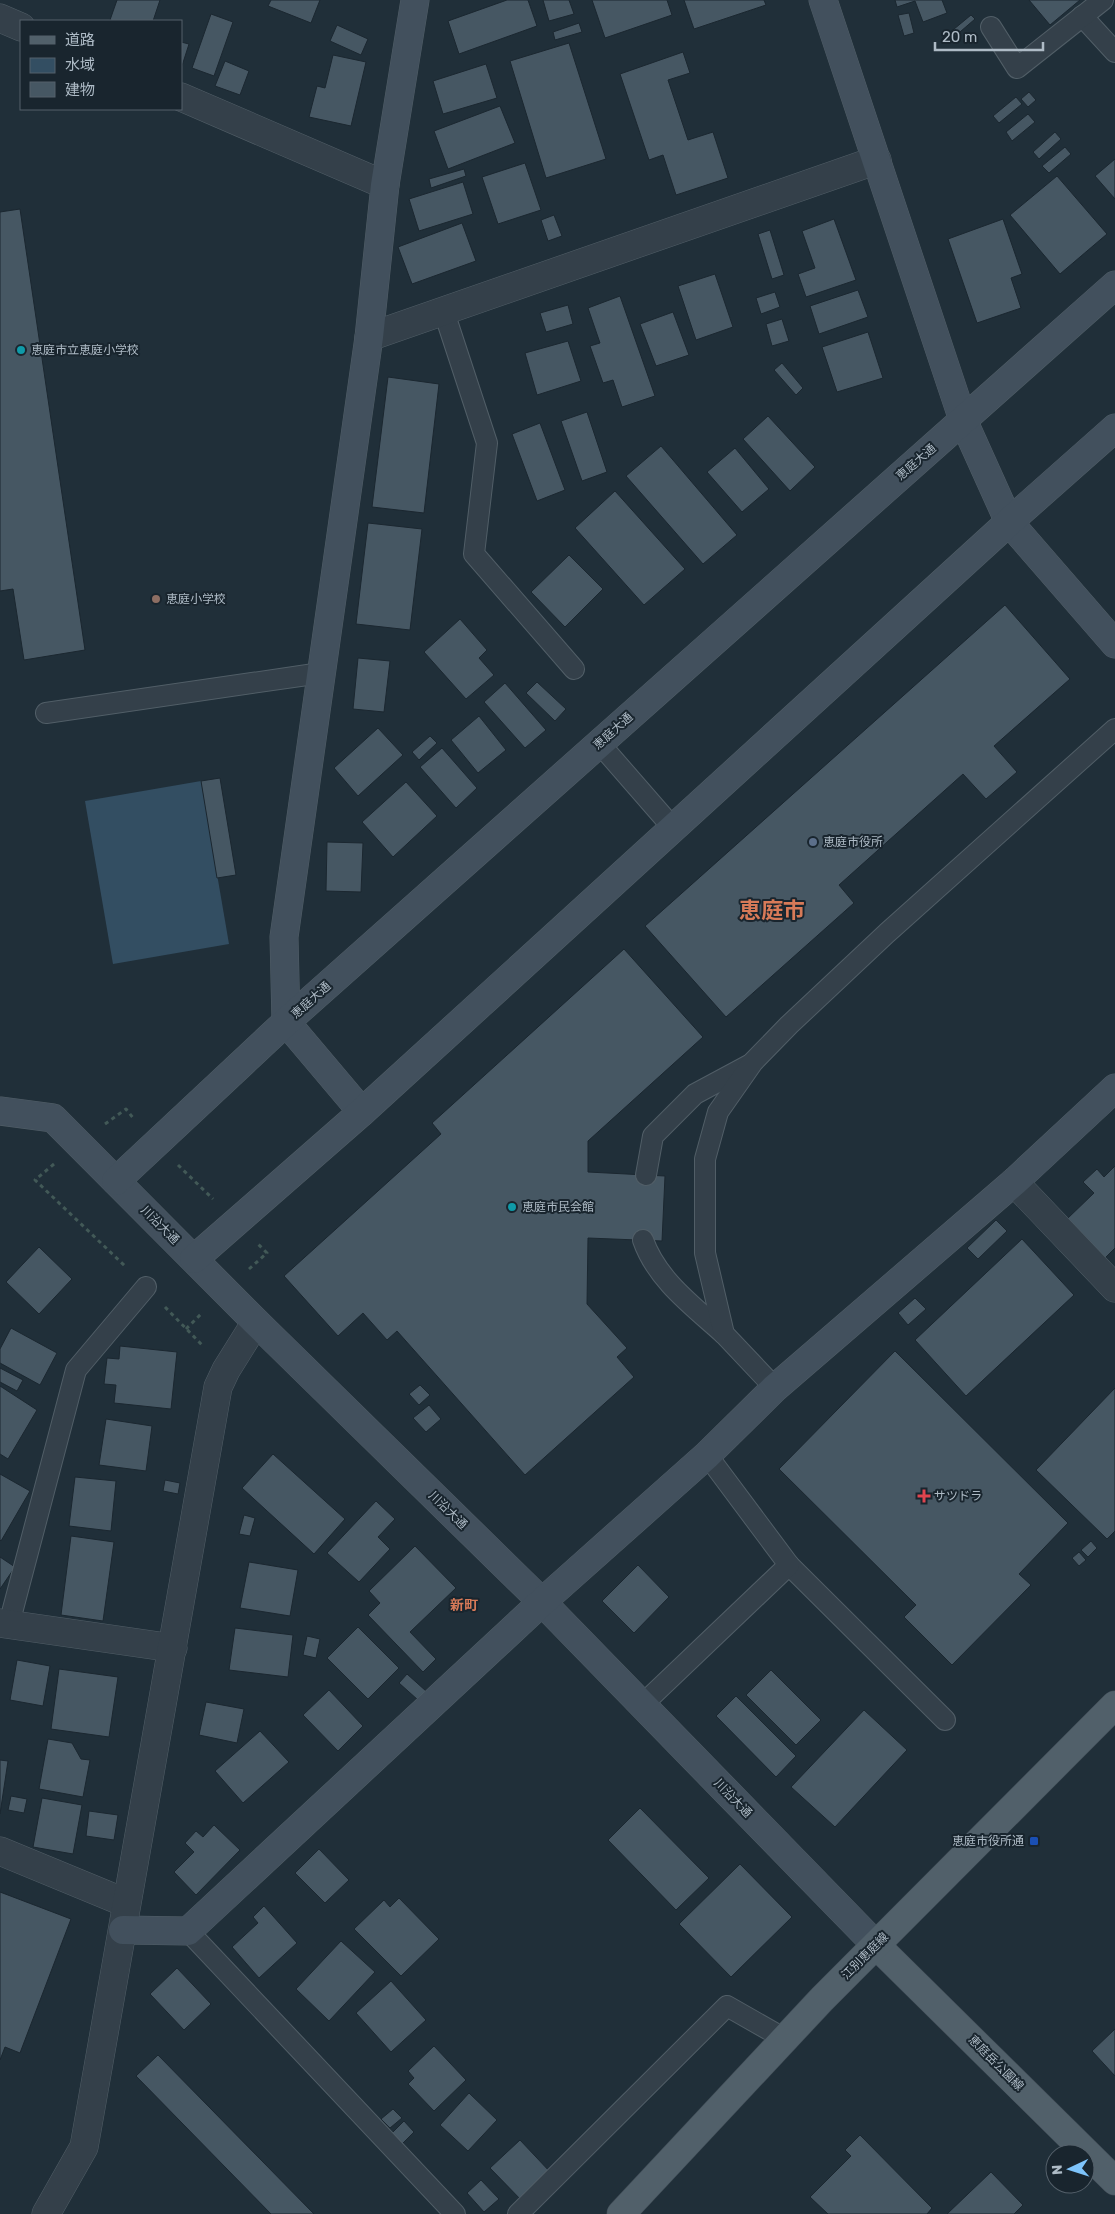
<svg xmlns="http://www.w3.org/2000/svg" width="1115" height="2214" viewBox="0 0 1115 2214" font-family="Rubik,'Noto Sans JP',sans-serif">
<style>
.water{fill:#334e62}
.building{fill:#465763;stroke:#1b2730}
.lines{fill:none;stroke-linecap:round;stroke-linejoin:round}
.lane-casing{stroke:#515e67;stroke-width:22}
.street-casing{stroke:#515e67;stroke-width:29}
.secondary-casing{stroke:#515e67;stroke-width:29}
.primary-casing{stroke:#404c56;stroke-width:29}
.path{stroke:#425957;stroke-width:3;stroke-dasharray:4 4;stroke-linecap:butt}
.lane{stroke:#34404a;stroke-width:20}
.street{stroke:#34404a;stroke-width:28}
.secondary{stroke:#42505d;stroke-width:28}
.primary{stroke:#51606a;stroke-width:28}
.culture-dot{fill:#0f9aa8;stroke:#19252e;stroke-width:2}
.education-dot{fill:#8d6e63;stroke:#19252e;stroke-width:2}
.service-dot{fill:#5c6f8a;stroke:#19252e;stroke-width:2}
.health-dot{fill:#e0444e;stroke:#19252e;stroke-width:2}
.transit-dot{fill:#1a4fb4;stroke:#19252e;stroke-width:2}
.labels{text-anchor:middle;stroke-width:4;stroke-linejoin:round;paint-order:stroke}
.poi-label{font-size:12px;fill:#aebbc6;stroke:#19252e;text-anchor:start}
.street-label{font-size:12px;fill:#aebbc6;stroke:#19252e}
.neighbourhood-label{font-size:14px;font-weight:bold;fill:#d77a58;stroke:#19252e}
.town-label{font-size:22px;font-weight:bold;fill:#d77a58;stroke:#19252e}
</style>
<rect width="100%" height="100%" fill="#202f39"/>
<!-- water -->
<path class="water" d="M 201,781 L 229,944 L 113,964 L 85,801 Z"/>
<!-- building -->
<g class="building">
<path d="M 117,0 L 160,0 L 153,21 L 114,21 L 110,20 Z"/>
<path d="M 271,0 L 320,0 L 311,23 L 268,6 Z"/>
<path d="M 507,0 L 528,0 L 537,26 L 459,54 L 448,21 Z"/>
<path d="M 543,0 L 569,0 L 574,14 L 549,21 Z"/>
<path d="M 592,0 L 667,0 L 672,15 L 605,38 Z"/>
<path d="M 684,0 L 764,0 L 766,5 L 694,29 Z"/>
<path d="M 895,0 L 942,0 L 947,13 L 923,22 L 915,1 L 897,7 Z"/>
<path d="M 1029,0 L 1080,0 L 1050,25 Z"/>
<path d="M 909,13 L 914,33 L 904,36 L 898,15 Z"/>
<path d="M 211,14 L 233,22 L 214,76 L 192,68 Z"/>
<path d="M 971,15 L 975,19 L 946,44 L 942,39 Z"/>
<path d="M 579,23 L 582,32 L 555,40 L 553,32 Z"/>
<path d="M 337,25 L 368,39 L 361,55 L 330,41 Z"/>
<path d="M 181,42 L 189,44 L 181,69 Z"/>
<path d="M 569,43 L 606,159 L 546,178 L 510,61 Z"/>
<path d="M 683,52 L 690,73 L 668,80 L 688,140 L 713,132 L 728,178 L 676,195 L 663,155 L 649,160 L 620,74 Z"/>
<path d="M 333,55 L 366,62 L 351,126 L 309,117 L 317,86 L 325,88 Z"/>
<path d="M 225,61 L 249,71 L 240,95 L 215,86 Z"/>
<path d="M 486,64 L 497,98 L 443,114 L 433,81 Z"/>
<path d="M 1029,92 L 1036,100 L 1028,107 L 1021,99 Z"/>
<path d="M 1016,97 L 1022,104 L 999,123 L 993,116 Z"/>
<path d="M 500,106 L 515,143 L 448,169 L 434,131 Z"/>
<path d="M 1028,114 L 1035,122 L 1012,141 L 1006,132 Z"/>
<path d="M 1055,132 L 1061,139 L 1039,159 L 1033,152 Z"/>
<path d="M 1065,147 L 1071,154 L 1049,173 L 1042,166 Z"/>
<path d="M 1115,159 L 1115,199 L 1095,176 Z"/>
<path d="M 525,163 L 541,210 L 498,224 L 482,177 Z"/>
<path d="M 464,169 L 466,176 L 431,188 L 429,179 Z"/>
<path d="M 1057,176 L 1107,234 L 1060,274 L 1010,215 Z"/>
<path d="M 463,182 L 473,214 L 419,231 L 409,199 Z"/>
<path d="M 20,209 L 85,650 L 24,660 L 13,589 L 0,591 L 0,212 Z"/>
<path d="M 554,215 L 562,236 L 548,241 L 541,220 Z"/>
<path d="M 834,219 L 856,280 L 806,297 L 798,274 L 815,268 L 802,231 Z"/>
<path d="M 1003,219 L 1022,274 L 1011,278 L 1021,308 L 977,323 L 948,239 Z"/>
<path d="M 462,223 L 476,261 L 412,284 L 398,247 Z"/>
<path d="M 770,230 L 784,275 L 772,279 L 758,234 Z"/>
<path d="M 715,274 L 733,327 L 696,340 L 678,286 Z"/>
<path d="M 858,290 L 868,317 L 819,334 L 810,306 Z"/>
<path d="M 775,292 L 780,307 L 761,314 L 756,298 Z"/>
<path d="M 620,296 L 655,396 L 622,407 L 613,380 L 603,383 L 590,346 L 600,343 L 588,308 Z"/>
<path d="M 568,305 L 573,324 L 546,332 L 540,313 Z"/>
<path d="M 673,312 L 689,355 L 656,366 L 640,324 Z"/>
<path d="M 782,319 L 789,341 L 772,346 L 766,324 Z"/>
<path d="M 868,332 L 883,378 L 837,392 L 822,347 Z"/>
<path d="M 568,341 L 581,381 L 537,395 L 525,353 Z"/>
<path d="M 782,363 L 803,388 L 796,395 L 774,370 Z"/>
<path d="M 388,377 L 439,384 L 424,513 L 372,507 Z"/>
<path d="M 587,412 L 607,472 L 582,481 L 561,421 Z"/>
<path d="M 768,416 L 815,467 L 790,491 L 743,439 Z"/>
<path d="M 540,423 L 565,490 L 537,501 L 512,434 Z"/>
<path d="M 661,446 L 737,535 L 703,564 L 626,476 Z"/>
<path d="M 735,448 L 769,489 L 742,512 L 707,472 Z"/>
<path d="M 615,491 L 685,569 L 644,605 L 575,528 Z"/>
<path d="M 368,523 L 422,529 L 410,630 L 356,624 Z"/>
<path d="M 569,555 L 603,589 L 565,627 L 531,592 Z"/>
<path d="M 1005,605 L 1070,679 L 994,746 L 1017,772 L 986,799 L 963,774 L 839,885 L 854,903 L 726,1017 L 645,926 Z"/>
<path d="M 460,619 L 487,650 L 479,658 L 494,675 L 466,699 L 424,652 Z"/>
<path d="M 358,658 L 390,661 L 384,712 L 353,709 Z"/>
<path d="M 537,682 L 566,709 L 555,721 L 526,693 Z"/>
<path d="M 505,683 L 546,730 L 525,748 L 484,702 Z"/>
<path d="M 479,716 L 506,750 L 478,773 L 451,740 Z"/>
<path d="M 378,728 L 403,755 L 358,796 L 334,768 Z"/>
<path d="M 430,736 L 437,743 L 419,760 L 412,752 Z"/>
<path d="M 442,748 L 477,788 L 456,808 L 420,767 Z"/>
<path d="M 220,778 L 236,875 L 217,878 L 201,781 Z"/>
<path d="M 406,782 L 437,816 L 393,857 L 362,822 Z"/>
<path d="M 327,842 L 363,843 L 361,892 L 326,891 Z"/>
<path d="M 624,949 L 703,1037 L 588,1141 L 588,1172 L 665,1176 L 662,1241 L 588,1238 L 587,1304 L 627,1348 L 617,1357 L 634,1377 L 525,1475 L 397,1331 L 387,1340 L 363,1313 L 338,1336 L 284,1276 L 441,1134 L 432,1123 Z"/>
<path d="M 1115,1166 L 1115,1248 L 1104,1259 L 1067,1219 L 1094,1193 L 1083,1182 L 1097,1169 L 1104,1177 Z"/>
<path d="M 996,1220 L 1007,1231 L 978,1259 L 967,1248 Z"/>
<path d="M 1022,1239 L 1074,1295 L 966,1396 L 915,1340 Z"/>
<path d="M 39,1247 L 72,1279 L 39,1314 L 6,1282 Z"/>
<path d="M 915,1298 L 926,1309 L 908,1325 L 898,1313 Z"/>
<path d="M 11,1328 L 57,1353 L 40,1385 L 0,1363 L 0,1349 Z"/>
<path d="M 120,1346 L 177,1352 L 171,1409 L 114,1403 L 116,1385 L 104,1384 L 107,1358 L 119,1359 Z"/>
<path d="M 895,1351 L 1068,1523 L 1019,1574 L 1031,1585 L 952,1665 L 904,1617 L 916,1605 L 779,1469 Z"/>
<path d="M 0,1368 L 23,1380 L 17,1391 L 0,1382 Z"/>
<path d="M 420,1385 L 430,1395 L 419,1405 L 409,1394 Z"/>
<path d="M 0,1386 L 37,1410 L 8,1459 L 0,1454 Z"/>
<path d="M 1115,1388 L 1115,1531 L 1107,1539 L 1036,1470 Z"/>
<path d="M 429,1405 L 441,1419 L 426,1432 L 413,1418 Z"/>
<path d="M 106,1419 L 152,1426 L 146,1471 L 99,1465 Z"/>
<path d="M 273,1454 L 345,1519 L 314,1554 L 242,1488 Z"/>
<path d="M 0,1474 L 30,1491 L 1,1541 L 0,1540 Z"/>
<path d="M 75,1477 L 116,1481 L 111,1531 L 69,1526 Z"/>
<path d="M 165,1480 L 180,1483 L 178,1494 L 163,1491 Z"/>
<path d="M 376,1501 L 395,1519 L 378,1537 L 390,1549 L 359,1582 L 327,1553 Z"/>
<path d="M 244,1515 L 255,1518 L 250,1536 L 239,1534 Z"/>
<path d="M 71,1536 L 114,1542 L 103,1621 L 61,1615 Z"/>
<path d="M 1091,1541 L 1097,1548 L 1088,1557 L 1081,1550 Z"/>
<path d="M 415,1546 L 456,1588 L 410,1632 L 436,1659 L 423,1672 L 368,1615 L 380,1603 L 369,1591 Z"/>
<path d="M 1079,1552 L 1086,1560 L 1079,1566 L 1072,1558 Z"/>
<path d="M 0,1557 L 15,1567 L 0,1589 Z"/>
<path d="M 249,1562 L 298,1570 L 290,1616 L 240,1608 Z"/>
<path d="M 638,1565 L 669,1597 L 634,1633 L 602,1601 Z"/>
<path d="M 358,1627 L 399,1668 L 368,1699 L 327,1658 Z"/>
<path d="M 235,1628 L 293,1635 L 288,1677 L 229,1670 Z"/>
<path d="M 307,1636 L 320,1639 L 316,1658 L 303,1655 Z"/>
<path d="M 17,1660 L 50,1666 L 43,1706 L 10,1700 Z"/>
<path d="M 59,1669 L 118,1677 L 109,1737 L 51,1729 Z"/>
<path d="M 771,1670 L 821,1720 L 796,1745 L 746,1695 Z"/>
<path d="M 407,1674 L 426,1691 L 418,1700 L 399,1683 Z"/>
<path d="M 329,1690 L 363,1726 L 338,1751 L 303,1715 Z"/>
<path d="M 736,1696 L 796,1756 L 776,1777 L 716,1716 Z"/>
<path d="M 206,1702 L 244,1709 L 237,1743 L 199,1735 Z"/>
<path d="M 864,1710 L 907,1750 L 835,1827 L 791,1787 Z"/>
<path d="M 260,1731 L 289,1762 L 243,1803 L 215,1771 Z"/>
<path d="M 48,1739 L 72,1743 L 81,1759 L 90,1760 L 83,1797 L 39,1789 Z"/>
<path d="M 0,1760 L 8,1761 L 0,1814 Z"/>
<path d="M 11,1796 L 27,1799 L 24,1813 L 8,1810 Z"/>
<path d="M 42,1798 L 82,1805 L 73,1854 L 33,1847 Z"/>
<path d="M 640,1808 L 709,1878 L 676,1910 L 608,1840 Z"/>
<path d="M 89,1811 L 118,1815 L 114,1840 L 86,1836 Z"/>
<path d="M 214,1825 L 240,1850 L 196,1895 L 174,1872 L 194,1852 L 185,1843 L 196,1831 L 203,1837 Z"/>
<path d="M 319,1849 L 349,1880 L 325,1903 L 295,1873 Z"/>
<path d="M 740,1864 L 792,1917 L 731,1977 L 679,1924 Z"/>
<path d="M 0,1892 L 71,1919 L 20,2053 L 5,2047 L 0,2060 Z"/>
<path d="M 399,1898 L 439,1939 L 401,1976 L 354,1929 L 384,1900 L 390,1907 Z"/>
<path d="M 264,1906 L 297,1943 L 259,1978 L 232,1947 L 258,1923 L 253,1917 Z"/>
<path d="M 341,1941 L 375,1972 L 329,2021 L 296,1989 Z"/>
<path d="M 177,1968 L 211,2004 L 184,2030 L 150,1994 Z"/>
<path d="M 391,1981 L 426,2020 L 391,2052 L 356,2013 Z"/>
<path d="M 1115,2029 L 1115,2076 L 1092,2051 Z"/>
<path d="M 434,2046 L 466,2080 L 434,2111 L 408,2084 L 414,2078 L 408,2071 Z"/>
<path d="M 158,2055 L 314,2214 L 271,2214 L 136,2076 Z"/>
<path d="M 469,2093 L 497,2120 L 468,2151 L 440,2125 Z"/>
<path d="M 393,2109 L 402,2118 L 390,2128 L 381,2119 Z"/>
<path d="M 404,2121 L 414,2132 L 399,2147 L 388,2137 Z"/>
<path d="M 860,2135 L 932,2208 L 927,2214 L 828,2214 L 810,2197 L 851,2156 L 845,2150 Z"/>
<path d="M 520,2140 L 552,2174 L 523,2202 L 490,2168 Z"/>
<path d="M 991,2172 L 1023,2205 L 1014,2214 L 947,2214 Z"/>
<path d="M 481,2180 L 499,2199 L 484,2212 L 467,2193 Z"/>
</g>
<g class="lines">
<defs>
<g id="lane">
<path d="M 1082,16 L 1115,52"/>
<path d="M 991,27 L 1017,68 L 1103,0"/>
<path d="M 444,312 L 487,443 L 474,554 L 574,669"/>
<path d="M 46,713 L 321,673"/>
<path d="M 599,743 L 673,828"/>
<path d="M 646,1175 L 653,1136 L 695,1094 L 749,1065"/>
<path d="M 643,1240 C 657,1280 693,1306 724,1334"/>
<path d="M 775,1388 L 724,1334 L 705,1253 L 705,1159 L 718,1112 L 753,1062 L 789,1025 L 887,933 L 1115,729"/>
<path d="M 789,1565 L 945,1720"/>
<path d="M 9,1624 L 76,1370 L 146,1287"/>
<path d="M 642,1705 L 789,1565 L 707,1455"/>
<path d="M 188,1931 L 455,2214"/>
<path d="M 518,2214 L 727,2006 L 785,2039"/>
</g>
<g id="street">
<path d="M 0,18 L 21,27"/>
<path d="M 181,97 L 385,185"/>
<path d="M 369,337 L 877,160"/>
<path d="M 1014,1182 L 1115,1288"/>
<path d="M 0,1623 L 173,1648"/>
<path d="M 0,1851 L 126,1903"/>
<path d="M 46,2214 L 84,2147 L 218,1387 L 226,1370 L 256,1322"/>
</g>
<g id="secondary">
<path d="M 823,0 L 963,420 L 1009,522 L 1115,644"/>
<path d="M 0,1111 L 53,1118 L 256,1322 L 542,1602 L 876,1945"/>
<path d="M 362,1112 L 286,1022 L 284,937 L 369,337 L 385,185 L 415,0"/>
<path d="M 116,1181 L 286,1022 L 1115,285"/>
<path d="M 194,1259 L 362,1112 L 1009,522 L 1115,428"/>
<path d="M 123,1930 L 188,1931 L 542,1602 L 707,1455 L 775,1388 L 1014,1182 L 1115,1088"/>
</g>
<g id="primary">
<path d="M 876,1945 L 1115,2181"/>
<path d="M 621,2214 L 822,1999 L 1115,1705"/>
</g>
</defs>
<!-- lane casing -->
<use href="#lane" class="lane-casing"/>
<!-- street casing -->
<use href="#street" class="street-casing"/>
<!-- secondary casing -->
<use href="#secondary" class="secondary-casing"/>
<!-- primary casing -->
<use href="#primary" class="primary-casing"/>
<!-- path -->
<g class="path">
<path d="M 105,1124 L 126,1109 L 134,1119"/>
<path d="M 54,1164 L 35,1180 L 126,1267"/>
<path d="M 178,1165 L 213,1199"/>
<path d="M 249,1269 L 267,1253 L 258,1244"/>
<path d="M 165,1307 L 203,1346"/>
<path d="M 186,1329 L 203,1312"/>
</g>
<!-- lane -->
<use href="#lane" class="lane"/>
<!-- street -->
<use href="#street" class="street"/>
<!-- secondary -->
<use href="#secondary" class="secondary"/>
<!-- primary -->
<use href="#primary" class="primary"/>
</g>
<!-- markers -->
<g class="culture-dot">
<circle cx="21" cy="350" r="5"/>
<circle cx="512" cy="1207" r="5"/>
</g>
<circle class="education-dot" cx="156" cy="599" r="5"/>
<circle class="service-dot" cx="813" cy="842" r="5"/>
<path class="health-dot" d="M921.5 1488.5h5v5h5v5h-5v5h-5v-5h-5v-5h5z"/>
<rect class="transit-dot" x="1029" y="1836" width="10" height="10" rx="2.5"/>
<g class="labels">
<!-- poi labels -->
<g class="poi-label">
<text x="31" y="354">恵庭市立恵庭小学校</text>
<text x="166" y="603">恵庭小学校</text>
<text x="823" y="846">恵庭市役所</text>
<text x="522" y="1211">恵庭市民会館</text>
<text x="934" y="1500">サツドラ</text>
<text x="1024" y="1845" text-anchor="end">恵庭市役所通</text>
</g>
<!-- street labels -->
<g class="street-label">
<text transform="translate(916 462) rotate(-41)" y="4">恵庭大通</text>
<text transform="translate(613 731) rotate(-42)" y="4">恵庭大通</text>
<text transform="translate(311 1000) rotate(-42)" y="4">恵庭大通</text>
<text transform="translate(160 1225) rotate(45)" y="4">川沿大通</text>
<text transform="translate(448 1510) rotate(44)" y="4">川沿大通</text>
<text transform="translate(733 1798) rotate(46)" y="4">川沿大通</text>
<text transform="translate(865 1956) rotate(-45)" y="4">江別恵庭線</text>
<text transform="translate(996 2063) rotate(45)" y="4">恵庭岳公園線</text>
</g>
<!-- neighbourhood labels -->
<g class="neighbourhood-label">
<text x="464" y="1610">新町</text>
</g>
<!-- town labels -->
<g class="town-label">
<text x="772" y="918">恵庭市</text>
</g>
</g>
<!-- legend -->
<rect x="20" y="20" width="162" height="90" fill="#19252e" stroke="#55616b"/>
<rect x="30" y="36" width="25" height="8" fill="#51606a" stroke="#55616b"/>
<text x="65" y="45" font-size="15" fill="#aebbc6">道路</text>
<rect x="30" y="58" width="25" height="15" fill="#334e62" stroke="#55616b"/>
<text x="65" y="70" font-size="15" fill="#aebbc6">水域</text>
<rect x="30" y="82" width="25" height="15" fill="#465763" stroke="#55616b"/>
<text x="65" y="95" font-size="15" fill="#aebbc6">建物</text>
<!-- north arrow -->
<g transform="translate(1070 2169) rotate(266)"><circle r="24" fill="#19252e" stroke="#55616b"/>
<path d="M0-4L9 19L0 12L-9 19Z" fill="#7ec4fb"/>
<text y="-8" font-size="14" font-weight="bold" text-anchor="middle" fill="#aebbc6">N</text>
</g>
<!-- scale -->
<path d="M935 42v8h108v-8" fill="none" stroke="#aebbc6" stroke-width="2.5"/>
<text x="942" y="42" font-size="15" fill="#aebbc6" stroke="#19252e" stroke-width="4" paint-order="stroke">20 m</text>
</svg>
